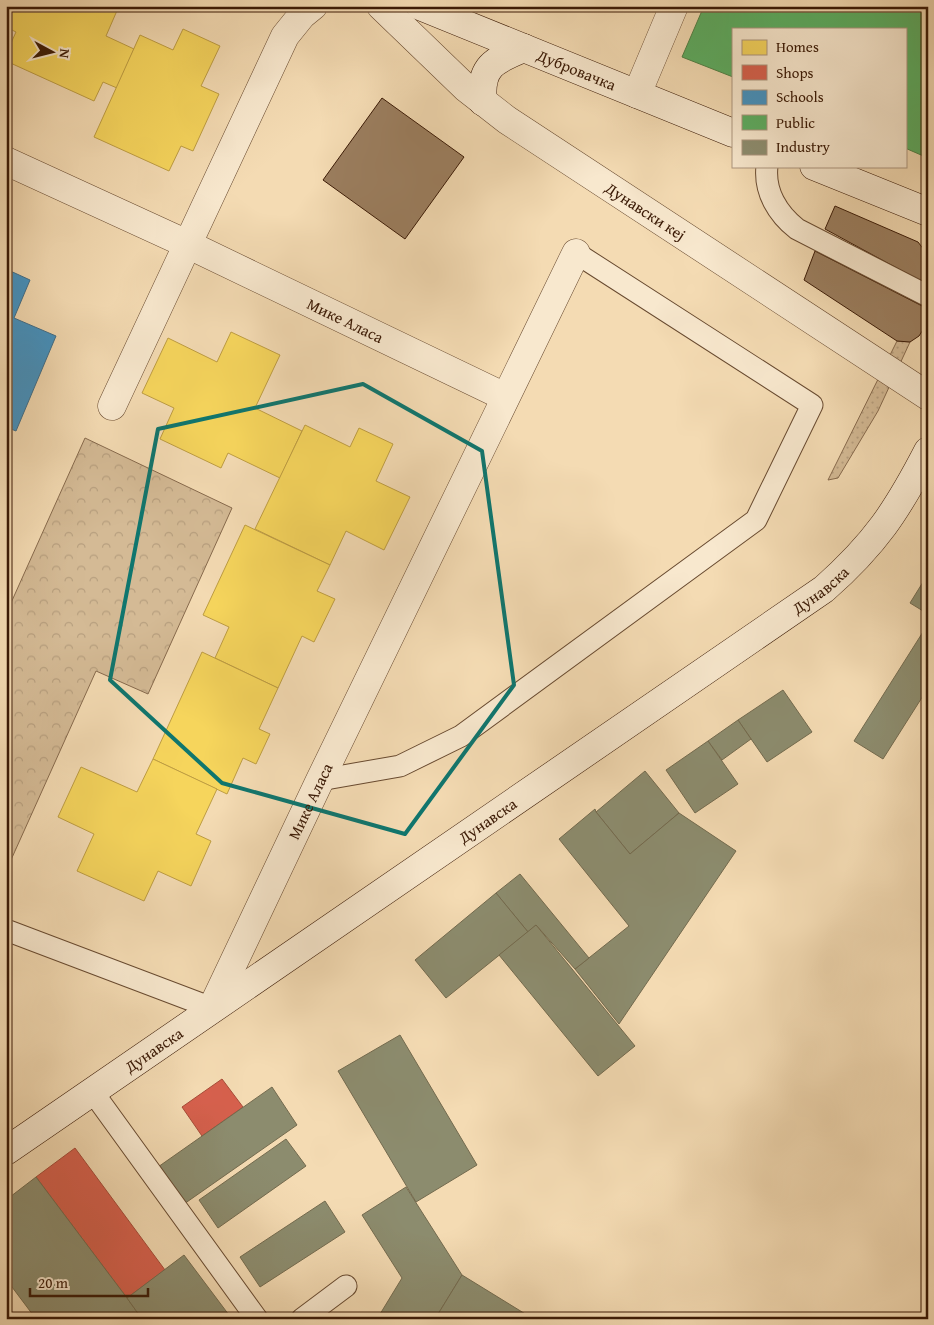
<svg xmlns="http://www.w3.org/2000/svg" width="934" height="1325" viewBox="0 0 934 1325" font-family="'Gentium Book Plus',serif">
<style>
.grass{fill:url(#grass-dots);stroke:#876a4d}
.park{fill:url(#park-crowns);stroke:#876a4d}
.homes{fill:#f6d55c;stroke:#be9d42}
.shops{fill:#d6604d;stroke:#a74b37}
.schools{fill:#4393c3;stroke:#406e8a}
.public{fill:#5aae61;stroke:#508145}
.industry{fill:#8c8c6e;stroke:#736a4e}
.building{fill:#9b7e5f;stroke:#3a1905}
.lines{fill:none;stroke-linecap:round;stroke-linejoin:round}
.lane-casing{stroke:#684a30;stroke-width:23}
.street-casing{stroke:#684a30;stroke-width:29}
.secondary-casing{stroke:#3a1905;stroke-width:29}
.lane{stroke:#f8e8ce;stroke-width:21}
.street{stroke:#f8e8ce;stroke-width:28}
.secondary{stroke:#f8e8ce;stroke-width:28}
.marked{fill:none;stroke:#0f766e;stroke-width:4;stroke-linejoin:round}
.labels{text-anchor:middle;stroke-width:5;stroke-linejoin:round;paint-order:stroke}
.street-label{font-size:16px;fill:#3a1905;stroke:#f8e8ce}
</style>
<defs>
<pattern id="grass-dots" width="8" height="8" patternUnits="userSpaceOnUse" patternTransform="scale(1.25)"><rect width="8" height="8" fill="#d4ba95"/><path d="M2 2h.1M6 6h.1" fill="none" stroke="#b79f7f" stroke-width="1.8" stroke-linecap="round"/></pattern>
<pattern id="park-crowns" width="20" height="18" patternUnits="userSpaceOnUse" patternTransform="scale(1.25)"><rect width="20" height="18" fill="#d4ba95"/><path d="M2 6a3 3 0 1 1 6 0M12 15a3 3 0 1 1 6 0" fill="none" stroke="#b79f7f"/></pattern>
</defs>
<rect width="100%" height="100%" fill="#f4dbb3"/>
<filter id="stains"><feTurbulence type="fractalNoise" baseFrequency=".004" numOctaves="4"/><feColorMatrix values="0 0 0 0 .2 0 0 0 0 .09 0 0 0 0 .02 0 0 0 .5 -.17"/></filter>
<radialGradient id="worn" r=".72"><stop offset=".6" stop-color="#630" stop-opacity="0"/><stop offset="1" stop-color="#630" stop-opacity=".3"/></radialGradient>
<!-- grass -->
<path class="grass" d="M 897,341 L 910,342 L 878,411 L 838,478 L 828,480 Z"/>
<!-- park -->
<path class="park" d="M 85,438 L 232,508 L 148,694 L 96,671 L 6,871 L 6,614 Z"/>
<!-- homes -->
<g class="homes">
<path d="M 6,6 L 119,6 L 106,36 L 134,49 L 117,88 L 103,82 L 94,101 L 6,61 L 6,54 L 16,32 L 6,27 Z"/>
<path d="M 183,29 L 220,46 L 201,86 L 219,94 L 193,151 L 181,146 L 169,171 L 94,137 L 140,35 L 173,50 Z"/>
<path d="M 231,332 L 280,355 L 255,408 L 302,431 L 280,478 L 228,453 L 221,468 L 160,439 L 174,408 L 142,393 L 168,338 L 217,362 Z"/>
<path d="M 305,425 L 350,447 L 359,428 L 393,444 L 376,481 L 410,497 L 384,550 L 346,531 L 330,565 L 255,529 Z"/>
<path d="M 245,525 L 330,565 L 317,591 L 335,599 L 314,642 L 302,636 L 278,688 L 215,658 L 229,627 L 203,615 Z"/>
<path d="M 202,652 L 278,688 L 259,729 L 270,734 L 256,764 L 243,758 L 227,794 L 153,759 Z"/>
<path d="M 153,759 L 217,789 L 196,834 L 211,841 L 191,886 L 158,871 L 144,901 L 77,871 L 94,834 L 58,817 L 81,767 L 137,792 Z"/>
</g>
<!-- shops -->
<g class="shops">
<path d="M 222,1079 L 243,1107 L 202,1136 L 182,1107 Z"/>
<path d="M 75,1148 L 165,1270 L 127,1298 L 36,1177 Z"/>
</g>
<!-- schools -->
<path class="schools" d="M 6,269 L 30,280 L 14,318 L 56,336 L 16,431 L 6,427 Z"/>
<!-- public -->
<path class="public" d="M 704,6 L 928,6 L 928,158 L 905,148 L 905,29 L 733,29 L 733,77 L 682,57 Z"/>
<!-- industry -->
<g class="industry">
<path d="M 928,574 L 928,614 L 910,603 Z"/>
<path d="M 928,624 L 928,688 L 883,759 L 854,741 Z"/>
<path d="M 783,690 L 812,732 L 767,762 L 738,720 Z"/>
<path d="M 738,720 L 751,739 L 722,760 L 708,741 Z"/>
<path d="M 708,741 L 738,784 L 695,813 L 666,770 Z"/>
<path d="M 645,771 L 679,813 L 630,854 L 596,812 Z"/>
<path d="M 595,809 L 596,812 L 630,854 L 679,813 L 736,851 L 619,1024 L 575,969 L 629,926 L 559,839 Z"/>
<path d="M 520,874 L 589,958 L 575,969 L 536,925 L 528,932 L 496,893 Z"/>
<path d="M 496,893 L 528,932 L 446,998 L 415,960 Z"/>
<path d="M 536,925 L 635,1046 L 598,1076 L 499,955 Z"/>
<path d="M 400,1035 L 477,1165 L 416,1202 L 338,1071 Z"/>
<path d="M 272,1087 L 297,1125 L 184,1204 L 158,1167 Z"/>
<path d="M 286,1139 L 306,1166 L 218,1228 L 199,1200 Z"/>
<path d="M 36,1177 L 127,1298 L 142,1319 L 36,1319 L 6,1279 L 6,1200 Z"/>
<path d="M 406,1187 L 462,1275 L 435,1319 L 377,1319 L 402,1278 L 362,1215 Z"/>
<path d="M 325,1201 L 345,1232 L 260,1287 L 240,1257 Z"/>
<path d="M 184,1255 L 232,1319 L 142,1319 L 127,1298 Z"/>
<path d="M 462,1275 L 527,1315 L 524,1319 L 435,1319 Z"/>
</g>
<!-- building -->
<g class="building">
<path d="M 382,98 L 464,157 L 405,239 L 323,180 Z"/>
<path d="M 835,206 L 918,242 L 928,255 L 928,285 L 825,229 Z"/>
<path d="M 815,251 L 928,309 L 928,322 L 919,336 L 910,342 L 897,341 L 804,280 Z"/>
</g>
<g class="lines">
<defs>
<g id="lane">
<path d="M 767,166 C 764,192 778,214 797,229 L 928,296"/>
<path d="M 320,780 L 400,766 L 461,736 L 756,520 L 812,405 L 576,253"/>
<path d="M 6,930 L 212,1008"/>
<path d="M 92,1091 L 257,1319"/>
<path d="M 302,1319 L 346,1286"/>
</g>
<g id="street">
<path id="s1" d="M 381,6 L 466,88 L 507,120 L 928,396"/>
<path d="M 637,94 L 674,6"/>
<path id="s2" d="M 6,161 L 187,244 L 505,397"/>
<path d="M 112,406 L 285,36 L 302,15 L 313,6"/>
<path id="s3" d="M 212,1008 L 320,780 L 576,253"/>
</g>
<g id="secondary">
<path id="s4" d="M 420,6 L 733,133"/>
<path d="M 483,102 C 479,67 494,60 524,48"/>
<path d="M 814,166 L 928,212"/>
<path id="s5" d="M 6,1151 L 824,589 C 875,544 897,511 928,451"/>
</g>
</defs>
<!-- lane casing -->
<use href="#lane" class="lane-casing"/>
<!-- street casing -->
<use href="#street" class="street-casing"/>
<!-- secondary casing -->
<use href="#secondary" class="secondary-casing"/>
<!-- lane -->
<use href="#lane" class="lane"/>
<!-- street -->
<use href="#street" class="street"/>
<!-- secondary -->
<use href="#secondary" class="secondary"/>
</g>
<!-- marked area -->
<path class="marked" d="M 363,384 L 482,451 L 514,685 L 405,834 L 222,783 L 110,680 L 158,429 Z"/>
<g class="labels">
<!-- street labels -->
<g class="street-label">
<text dy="6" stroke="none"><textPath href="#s4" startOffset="169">Дубровачка</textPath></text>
<text dy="6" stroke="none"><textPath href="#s1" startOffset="336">Дунавски кеј</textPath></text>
<text dy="6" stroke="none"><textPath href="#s2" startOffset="375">Мике Аласа</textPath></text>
<text dy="6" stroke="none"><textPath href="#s5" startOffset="989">Дунавска</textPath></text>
<text dy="6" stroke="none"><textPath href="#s3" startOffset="229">Мике Аласа</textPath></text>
<text dy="6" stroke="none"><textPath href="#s5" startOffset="584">Дунавска</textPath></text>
<text dy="6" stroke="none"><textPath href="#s5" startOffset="179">Дунавска</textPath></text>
</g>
</g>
<!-- margin -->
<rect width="934" height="1325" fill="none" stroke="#f4dbb3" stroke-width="25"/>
<rect x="8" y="8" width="919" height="1310" fill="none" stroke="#3a1905" stroke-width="2.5"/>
<rect x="12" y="12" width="909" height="1300" fill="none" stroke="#3a1905"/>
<!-- legend -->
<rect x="732" y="28" width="175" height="140" fill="#f8e8ce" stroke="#ac957e"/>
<rect x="742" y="40" width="25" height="15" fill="#f6d55c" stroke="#ac957e"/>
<text x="776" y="52" font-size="15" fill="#3a1905">Homes</text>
<rect x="742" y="65" width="25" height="15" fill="#d6604d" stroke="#ac957e"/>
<text x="776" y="78" font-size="15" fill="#3a1905">Shops</text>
<rect x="742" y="90" width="25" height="15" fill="#4393c3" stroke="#ac957e"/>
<text x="776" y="102" font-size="15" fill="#3a1905">Schools</text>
<rect x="742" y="115" width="25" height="15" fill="#5aae61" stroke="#ac957e"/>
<text x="776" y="128" font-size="15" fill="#3a1905">Public</text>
<rect x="742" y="140" width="25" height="15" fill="#8c8c6e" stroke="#ac957e"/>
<text x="776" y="152" font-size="15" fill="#3a1905">Industry</text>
<!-- north arrow -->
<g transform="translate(52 52) rotate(97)" stroke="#f8e8ce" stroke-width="4" paint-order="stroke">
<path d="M0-4L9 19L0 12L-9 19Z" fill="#3a1905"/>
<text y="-8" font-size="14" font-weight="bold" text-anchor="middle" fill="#3a1905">N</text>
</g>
<!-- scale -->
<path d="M30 1288v8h118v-8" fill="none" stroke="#3a1905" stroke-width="2.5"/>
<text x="38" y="1288" font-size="15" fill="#3a1905" stroke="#f8e8ce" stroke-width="4" paint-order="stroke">20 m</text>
<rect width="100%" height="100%" filter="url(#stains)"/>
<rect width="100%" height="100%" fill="url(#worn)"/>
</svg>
